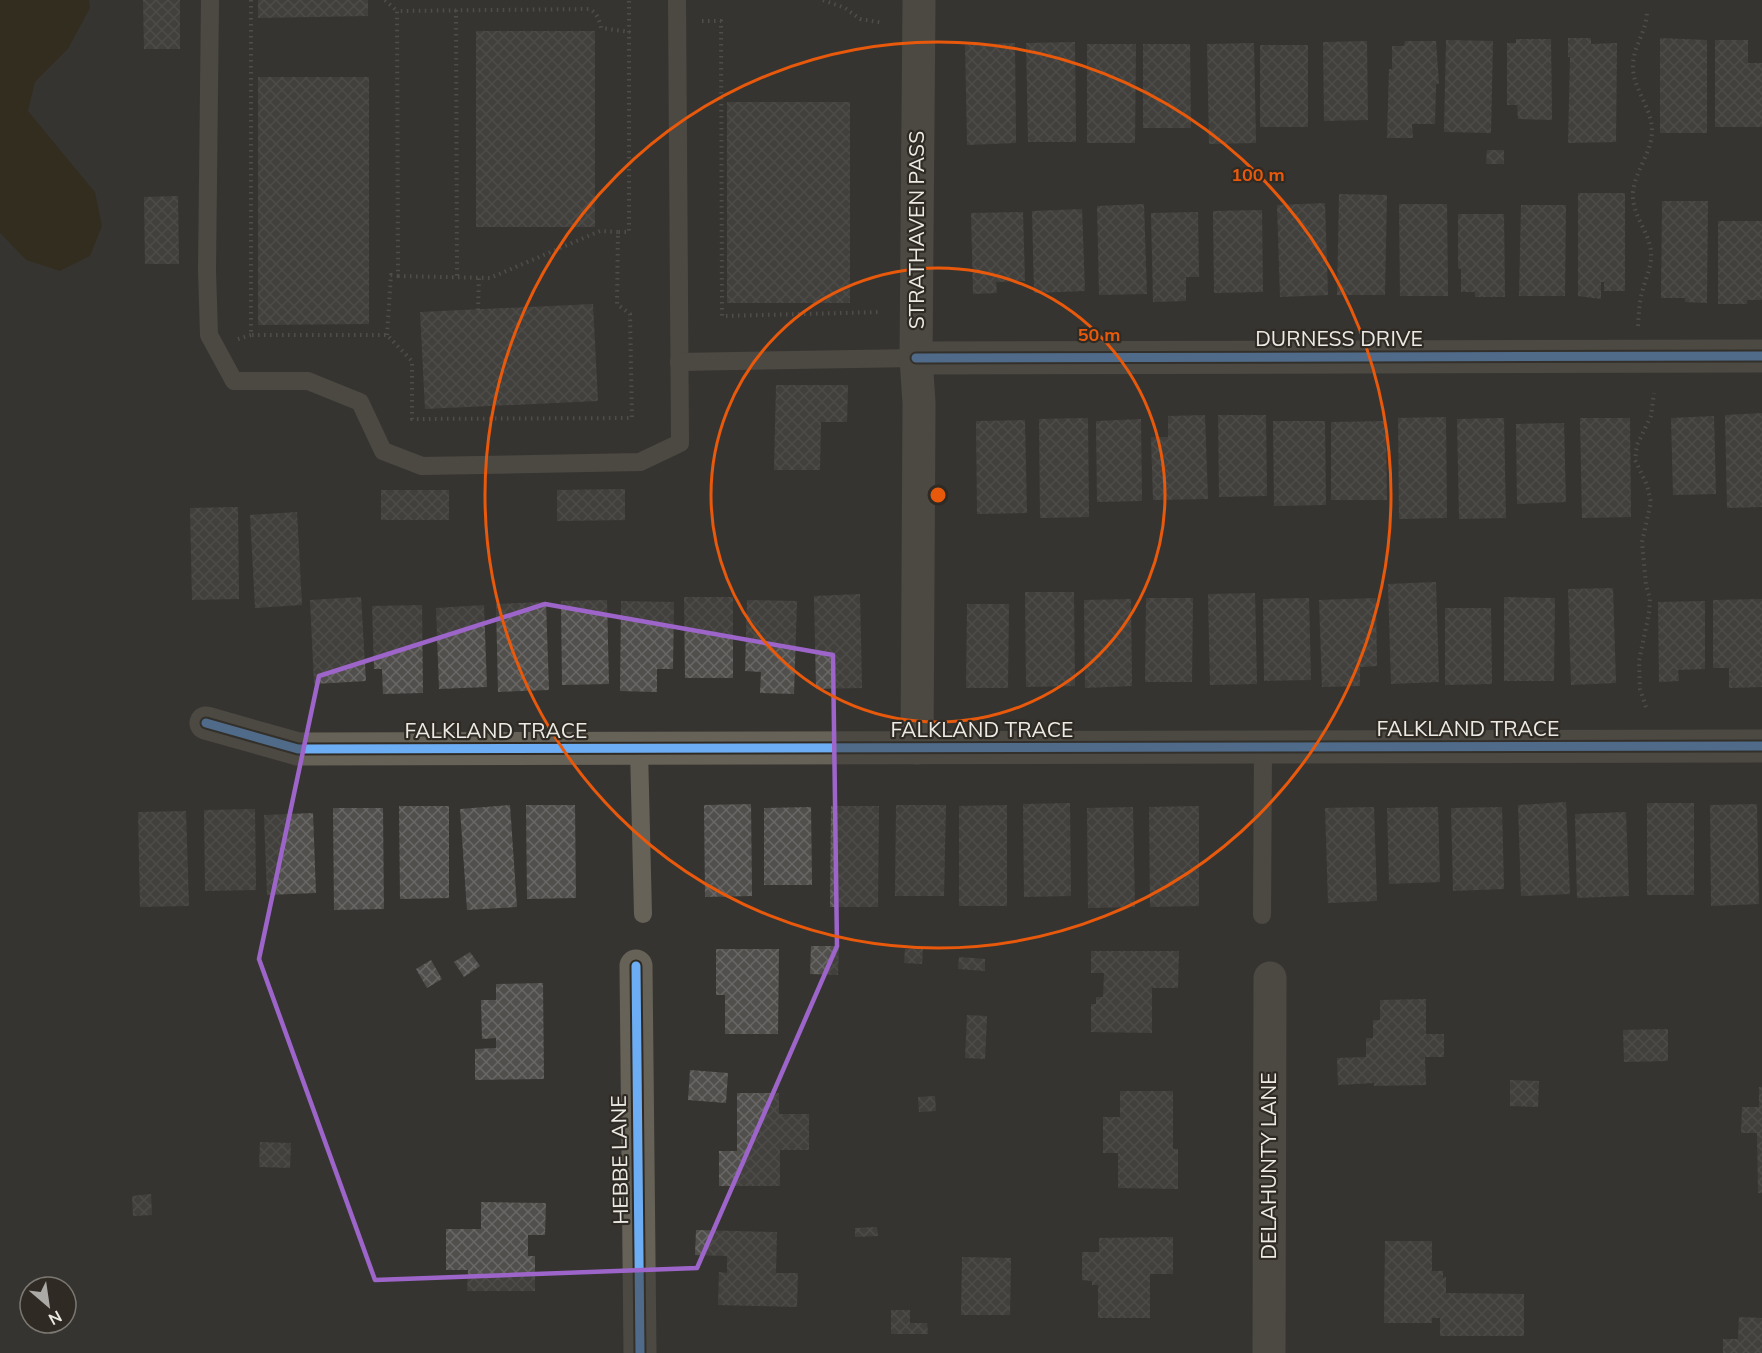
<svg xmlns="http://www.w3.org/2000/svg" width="1762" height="1353" viewBox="0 0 1762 1353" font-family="Mulish,sans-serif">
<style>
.water{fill:#30250a}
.building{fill:url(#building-cross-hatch)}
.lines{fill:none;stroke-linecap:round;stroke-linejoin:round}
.path{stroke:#6f6c65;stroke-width:4;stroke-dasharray:1.5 4.5;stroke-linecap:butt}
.service{stroke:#676257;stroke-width:18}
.minor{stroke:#676257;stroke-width:33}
.cycleway-casing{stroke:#2f2b24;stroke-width:13}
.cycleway{stroke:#6dadf4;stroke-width:9}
.marked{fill:none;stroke:#9d65ca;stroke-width:4.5;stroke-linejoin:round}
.ring{fill:none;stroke:#e8590c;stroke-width:3}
.labels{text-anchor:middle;stroke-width:4.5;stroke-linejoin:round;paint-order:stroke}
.street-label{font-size:21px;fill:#eceae5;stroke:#2f2b24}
.centre{fill:#e8590c;stroke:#2f2b24;stroke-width:3}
.ring-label{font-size:18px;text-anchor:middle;font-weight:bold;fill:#e8590c;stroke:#2f2b24;stroke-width:4.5;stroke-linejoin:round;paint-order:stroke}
</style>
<defs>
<pattern id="building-cross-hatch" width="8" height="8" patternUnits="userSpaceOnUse" patternTransform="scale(1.5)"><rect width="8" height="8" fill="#504f4c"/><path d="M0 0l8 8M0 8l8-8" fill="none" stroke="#696866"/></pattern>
</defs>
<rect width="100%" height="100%" fill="#363431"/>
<!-- water -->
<path class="water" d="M 0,0 L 89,0 L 90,8 L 68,49 L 35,82 L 28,111 L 95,192 L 102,226 L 90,256 L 60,271 L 26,260 L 0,233 Z"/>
<!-- building -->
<g class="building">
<path d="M 143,0 L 180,0 L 180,49 L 144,49 Z"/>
<path d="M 258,0 L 368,0 L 368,16 L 258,18 Z"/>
<rect x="476" y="31" width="119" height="196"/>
<path d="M 1568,38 L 1591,38 L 1591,44 L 1617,43 L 1616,142 L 1568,143 L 1570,57 L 1568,57 Z"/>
<path d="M 1660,38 L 1707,40 L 1707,133 L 1660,133 Z"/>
<path d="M 1516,39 L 1551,39 L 1552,120 L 1518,119 L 1517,105 L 1507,105 L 1507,43 L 1516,43 Z"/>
<path d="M 1446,40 L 1493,41 L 1491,133 L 1444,132 Z"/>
<path d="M 1715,40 L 1748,40 L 1748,63 L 1762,63 L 1762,127 L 1715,127 Z"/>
<path d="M 1367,41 L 1368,120 L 1324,121 L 1323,42 Z"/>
<path d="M 1405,41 L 1436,41 L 1439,84 L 1436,84 L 1435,124 L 1412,124 L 1413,138 L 1387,138 L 1389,69 L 1392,69 L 1392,46 L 1404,46 Z"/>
<path d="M 1075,42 L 1076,142 L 1028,142 L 1026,43 Z"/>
<path d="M 1015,43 L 1016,143 L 967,145 L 965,45 Z"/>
<path d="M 1254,43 L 1256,143 L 1209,144 L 1207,44 Z"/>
<path d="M 1087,44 L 1136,44 L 1135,143 L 1087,143 Z"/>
<path d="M 1143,44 L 1190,44 L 1191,128 L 1143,128 Z"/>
<rect x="1260" y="45" width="48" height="82"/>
<path d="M 258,77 L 369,77 L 369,324 L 258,325 Z"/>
<rect x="727" y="102" width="123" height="201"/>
<path d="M 1487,150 L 1504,150 L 1504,164 L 1486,164 Z"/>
<path d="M 1578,193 L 1625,193 L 1625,291 L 1604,291 L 1604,282 L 1601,282 L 1601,299 L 1578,296 Z"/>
<path d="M 1339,194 L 1387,195 L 1385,295 L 1337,295 Z"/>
<path d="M 178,196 L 179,264 L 145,264 L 144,197 Z"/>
<path d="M 1662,201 L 1708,201 L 1707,303 L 1685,302 L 1685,298 L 1661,298 Z"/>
<path d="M 1325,203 L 1328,295 L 1280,297 L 1277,205 Z"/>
<path d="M 1144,204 L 1147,294 L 1099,295 L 1097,206 Z"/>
<path d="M 1399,204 L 1447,204 L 1448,296 L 1400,296 Z"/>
<path d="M 1521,205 L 1566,205 L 1565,296 L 1519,296 Z"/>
<path d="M 1082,209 L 1085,291 L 1034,293 L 1032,211 Z"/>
<path d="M 1262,210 L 1263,292 L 1214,293 L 1213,211 Z"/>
<path d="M 1023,212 L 1025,281 L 996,282 L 997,293 L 973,294 L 971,213 Z"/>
<path d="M 1198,212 L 1199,277 L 1186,277 L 1186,301 L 1153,302 L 1151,213 Z"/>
<path d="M 1458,214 L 1504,214 L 1505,297 L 1475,297 L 1475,292 L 1461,292 L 1461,269 L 1458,268 Z"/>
<path d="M 1718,221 L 1762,221 L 1762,300 L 1747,300 L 1747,304 L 1718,304 Z"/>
<path d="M 593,304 L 598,401 L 425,409 L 420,312 Z"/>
<path d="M 776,385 L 848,385 L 847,422 L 821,422 L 820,470 L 774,470 Z"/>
<path d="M 1762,413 L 1762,507 L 1727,508 L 1725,415 Z"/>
<path d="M 1205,415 L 1208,499 L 1153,500 L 1151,437 L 1168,437 L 1168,416 Z"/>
<path d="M 1218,415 L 1266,415 L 1267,496 L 1219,497 Z"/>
<path d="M 1714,416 L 1716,494 L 1673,495 L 1671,418 Z"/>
<path d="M 1446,417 L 1447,518 L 1399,519 L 1398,418 Z"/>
<path d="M 1088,418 L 1089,517 L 1040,518 L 1039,419 Z"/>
<path d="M 1504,418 L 1506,518 L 1459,519 L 1457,419 Z"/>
<path d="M 1580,418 L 1630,418 L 1631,517 L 1582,518 Z"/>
<path d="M 1141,419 L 1142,501 L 1097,502 L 1096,421 Z"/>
<path d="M 1025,420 L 1027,513 L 977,514 L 976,421 Z"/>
<path d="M 1273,421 L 1325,421 L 1326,505 L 1274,506 Z"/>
<path d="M 1386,421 L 1387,500 L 1331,500 L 1331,422 Z"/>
<path d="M 1564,423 L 1566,502 L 1517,504 L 1516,424 Z"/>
<path d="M 625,489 L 625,520 L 557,521 L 557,490 Z"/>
<rect x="381" y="490" width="68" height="30"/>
<path d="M 238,507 L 239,599 L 192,600 L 190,508 Z"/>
<path d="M 297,512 L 302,605 L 255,608 L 250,515 Z"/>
<path d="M 1436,582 L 1439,682 L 1391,684 L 1388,584 Z"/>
<path d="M 1613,588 L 1616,683 L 1571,685 L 1568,589 Z"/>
<path d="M 1025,592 L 1074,592 L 1075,686 L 1026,687 Z"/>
<path d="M 1255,593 L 1257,684 L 1210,685 L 1208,594 Z"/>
<path d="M 860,594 L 862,688 L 816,689 L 814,596 Z"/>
<path d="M 361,597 L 366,681 L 314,684 L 310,600 Z"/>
<path d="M 684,597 L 733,597 L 733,678 L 685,678 Z"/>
<path d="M 1504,597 L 1555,598 L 1554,681 L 1504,681 Z"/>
<path d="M 1146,598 L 1193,598 L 1192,682 L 1145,682 Z"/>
<path d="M 1309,598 L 1311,680 L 1264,681 L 1263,599 Z"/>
<path d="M 1376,598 L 1377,666 L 1360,667 L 1360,686 L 1322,687 L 1319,600 Z"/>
<path d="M 1131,599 L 1132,686 L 1085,688 L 1084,600 Z"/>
<path d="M 1762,599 L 1762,687 L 1729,688 L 1729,668 L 1713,668 L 1713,600 Z"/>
<path d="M 607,600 L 609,684 L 562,685 L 561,601 Z"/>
<path d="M 747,600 L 797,601 L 794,694 L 760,693 L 761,672 L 745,671 Z"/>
<path d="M 621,601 L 674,602 L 673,669 L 657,669 L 657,692 L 620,691 Z"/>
<path d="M 1705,601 L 1705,669 L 1678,670 L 1679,681 L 1659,682 L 1658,602 Z"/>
<path d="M 546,602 L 549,690 L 498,692 L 496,604 Z"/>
<path d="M 967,604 L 1009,604 L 1008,688 L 966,688 Z"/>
<path d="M 422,605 L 423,693 L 383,694 L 382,669 L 374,669 L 372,606 Z"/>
<path d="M 484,605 L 487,687 L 439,689 L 436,608 Z"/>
<path d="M 1445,608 L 1491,608 L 1492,684 L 1445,685 Z"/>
<path d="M 1566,802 L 1570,894 L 1521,896 L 1518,805 Z"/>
<path d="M 1070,803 L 1071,896 L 1024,897 L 1023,804 Z"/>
<rect x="1647" y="803" width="47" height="92"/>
<path d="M 751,804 L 752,896 L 705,897 L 704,805 Z"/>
<path d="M 1757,804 L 1759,904 L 1711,906 L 1710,805 Z"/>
<path d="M 510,805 L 517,907 L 467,910 L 460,809 Z"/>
<path d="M 526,805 L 575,805 L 576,898 L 527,899 Z"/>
<path d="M 896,805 L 946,805 L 944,896 L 895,896 Z"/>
<path d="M 1007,805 L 1007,906 L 959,906 L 959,806 Z"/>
<path d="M 399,806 L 449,806 L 449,898 L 400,899 Z"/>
<path d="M 831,806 L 879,806 L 878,907 L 830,907 Z"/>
<path d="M 1199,806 L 1199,906 L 1150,907 L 1149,807 Z"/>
<path d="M 811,807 L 812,885 L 764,885 L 764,808 Z"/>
<path d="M 1133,807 L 1135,907 L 1088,908 L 1087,808 Z"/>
<path d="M 1374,807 L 1377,901 L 1328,903 L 1325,808 Z"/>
<path d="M 1438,807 L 1440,882 L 1389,884 L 1387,808 Z"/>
<path d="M 1502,807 L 1504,889 L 1453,891 L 1451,808 Z"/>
<path d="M 333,808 L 383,808 L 384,909 L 334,910 Z"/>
<path d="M 255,809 L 256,890 L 205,891 L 204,810 Z"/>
<path d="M 186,811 L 189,906 L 140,907 L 138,812 Z"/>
<path d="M 1626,812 L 1629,896 L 1577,898 L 1575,814 Z"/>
<path d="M 313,813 L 316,893 L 267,895 L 264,815 Z"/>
<path d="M 811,946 L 839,946 L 838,975 L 810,974 Z"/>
<path d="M 716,949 L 779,949 L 778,1034 L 725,1034 L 725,995 L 716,995 Z"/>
<path d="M 905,949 L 923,949 L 922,964 L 904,963 Z"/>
<path d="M 1091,951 L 1179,951 L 1178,988 L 1152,988 L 1152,1033 L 1091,1032 L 1091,1004 L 1096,1004 L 1096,997 L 1103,997 L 1104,973 L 1091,973 Z"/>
<path d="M 470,952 L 480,966 L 464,977 L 454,962 Z"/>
<path d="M 959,957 L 985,959 L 985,971 L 958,969 Z"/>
<path d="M 431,960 L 442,979 L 427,988 L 416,969 Z"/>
<path d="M 543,983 L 544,1079 L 475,1080 L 475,1049 L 496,1048 L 496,1038 L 482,1039 L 481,1000 L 496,1000 L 496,984 Z"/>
<path d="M 1426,999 L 1426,1034 L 1444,1034 L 1444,1057 L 1425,1057 L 1426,1085 L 1374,1086 L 1374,1083 L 1338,1085 L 1337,1058 L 1366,1057 L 1366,1038 L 1373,1038 L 1373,1020 L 1380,1020 L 1380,1000 Z"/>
<path d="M 967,1015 L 987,1016 L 985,1059 L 965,1058 Z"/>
<path d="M 1668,1029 L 1668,1061 L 1624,1062 L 1623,1030 Z"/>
<path d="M 690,1070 L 728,1073 L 726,1103 L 688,1100 Z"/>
<path d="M 1510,1080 L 1539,1081 L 1538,1107 L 1510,1106 Z"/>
<path d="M 1759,1087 L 1762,1087 L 1762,1193 L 1758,1193 L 1757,1133 L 1741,1133 L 1742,1107 L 1759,1107 Z"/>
<path d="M 1120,1091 L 1173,1091 L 1173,1149 L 1178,1149 L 1178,1189 L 1118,1188 L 1118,1153 L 1103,1153 L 1103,1117 L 1120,1117 Z"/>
<path d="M 737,1093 L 779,1093 L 779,1114 L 809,1114 L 809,1150 L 780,1150 L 780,1186 L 719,1186 L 719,1151 L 737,1151 Z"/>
<path d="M 935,1096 L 936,1111 L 919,1112 L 918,1097 Z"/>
<path d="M 260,1142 L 291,1143 L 290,1168 L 259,1167 Z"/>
<path d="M 151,1194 L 152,1215 L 133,1216 L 132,1196 Z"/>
<path d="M 481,1202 L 546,1203 L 545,1235 L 528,1235 L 528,1256 L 535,1256 L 535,1291 L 467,1291 L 468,1270 L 446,1270 L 446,1229 L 481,1229 Z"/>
<path d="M 877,1227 L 878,1236 L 855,1237 L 855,1228 Z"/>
<path d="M 696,1230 L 777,1232 L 776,1273 L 798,1273 L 797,1307 L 718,1305 L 719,1272 L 727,1273 L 727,1256 L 695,1255 Z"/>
<path d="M 1173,1237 L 1173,1274 L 1150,1274 L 1150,1318 L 1098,1318 L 1098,1285 L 1092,1285 L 1092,1281 L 1082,1280 L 1082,1252 L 1099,1252 L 1099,1238 Z"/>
<path d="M 1385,1241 L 1432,1241 L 1432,1271 L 1443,1271 L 1443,1278 L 1446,1277 L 1446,1293 L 1524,1294 L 1524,1336 L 1440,1336 L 1440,1318 L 1432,1318 L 1432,1323 L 1384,1323 Z"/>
<path d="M 962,1257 L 1011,1258 L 1010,1315 L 961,1315 Z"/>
<path d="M 891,1310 L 910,1310 L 910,1323 L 927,1323 L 928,1334 L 891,1334 Z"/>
<path d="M 1739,1317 L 1762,1318 L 1762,1353 L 1723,1353 L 1723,1339 L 1738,1339 Z"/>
</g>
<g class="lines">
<!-- path -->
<g class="path">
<path d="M 251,0 L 251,335 L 387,335 L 412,361 L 412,419 L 632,418 L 630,314 L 617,304 L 618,232 L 629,232 L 629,0"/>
<path d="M 385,0 L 397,11"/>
<path d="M 823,0 L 845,8 L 860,19 L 883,23"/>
<path d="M 456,10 L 457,277"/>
<path d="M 702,21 L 721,21 L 722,316 L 882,312"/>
<path d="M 398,276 L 490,278 L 600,231 L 618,232"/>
<path d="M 478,310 L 479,277"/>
<path d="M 1638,326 C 1639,313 1639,301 1643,289 C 1646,277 1652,266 1651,253 C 1650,232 1631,215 1633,192 C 1635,171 1652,152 1652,131 C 1652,107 1632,88 1633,65 C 1633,47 1647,31 1647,11"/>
<path d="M 387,335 L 391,275 L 398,276 L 397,11 L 589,9 C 597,12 599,20 601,28 L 630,32"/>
<path d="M 238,339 L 251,335"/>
<path d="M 1646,707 L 1640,689 L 1639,661 L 1649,613 L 1650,598 L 1646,585 L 1642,542 L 1651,502 L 1647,485 L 1635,460 L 1637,445 L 1651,416 L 1654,393"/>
</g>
<!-- service -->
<g class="service">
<path d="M 210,0 L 207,270 L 209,335 L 234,381 L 308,381 L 360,402 L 383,451 L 422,466 L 640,462 L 680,443 L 677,0"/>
<path d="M 679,362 L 916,358"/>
<path d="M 639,749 L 643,914"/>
<path d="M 1262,915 L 1263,747"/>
</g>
<!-- minor -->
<g class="minor">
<path d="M 916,358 L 1762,356"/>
<path d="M 206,723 L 298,749 L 1762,746"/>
<path d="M 917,748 L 919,403 L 916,358 L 919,0"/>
<path d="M 636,966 L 640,1353"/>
<path d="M 1269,1353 L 1270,978"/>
</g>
<defs>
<g id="cycleway">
<path d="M 916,358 L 1762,356"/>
<path d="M 206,723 L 298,749 L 1762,746"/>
<path d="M 636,966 L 640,1353"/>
</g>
</defs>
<!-- cycleway casing -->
<use href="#cycleway" class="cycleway-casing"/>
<!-- cycleway -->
<use href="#cycleway" class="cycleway"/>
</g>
<!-- marked area -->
<path d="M0 0H1762V1353H0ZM 545,604 L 833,655 L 837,946 L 697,1268 L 375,1280 L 259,959 L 319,676 Z" fill="#363431" fill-opacity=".55" fill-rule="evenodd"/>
<path class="marked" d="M 545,604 L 833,655 L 837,946 L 697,1268 L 375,1280 L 259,959 L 319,676 Z"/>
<!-- distance rings -->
<g class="ring">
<circle cx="938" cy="495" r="227"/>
<circle cx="938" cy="495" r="453"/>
</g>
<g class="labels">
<!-- street labels -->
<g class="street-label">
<text transform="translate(917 230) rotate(-90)" y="7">STRATHAVEN PASS</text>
<text x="1339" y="346">DURNESS DRIVE</text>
<text x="1468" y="736">FALKLAND TRACE</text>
<text x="982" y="737">FALKLAND TRACE</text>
<text x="496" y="738">FALKLAND TRACE</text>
<text transform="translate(620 1160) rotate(-91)" y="7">HEBBE LANE</text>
<text transform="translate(1269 1166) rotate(-90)" y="7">DELAHUNTY LANE</text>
</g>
</g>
<circle cx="938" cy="495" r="9" class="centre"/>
<g class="ring-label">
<text x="1258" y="181">100 m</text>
<text x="1099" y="341">50 m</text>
</g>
<!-- north arrow -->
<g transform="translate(48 1305) rotate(151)"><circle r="28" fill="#2f2b24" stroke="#7b7771" stroke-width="1.5"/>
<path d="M0-4.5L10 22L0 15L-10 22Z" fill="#acaaa6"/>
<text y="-9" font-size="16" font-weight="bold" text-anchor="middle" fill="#eceae5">N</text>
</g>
</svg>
